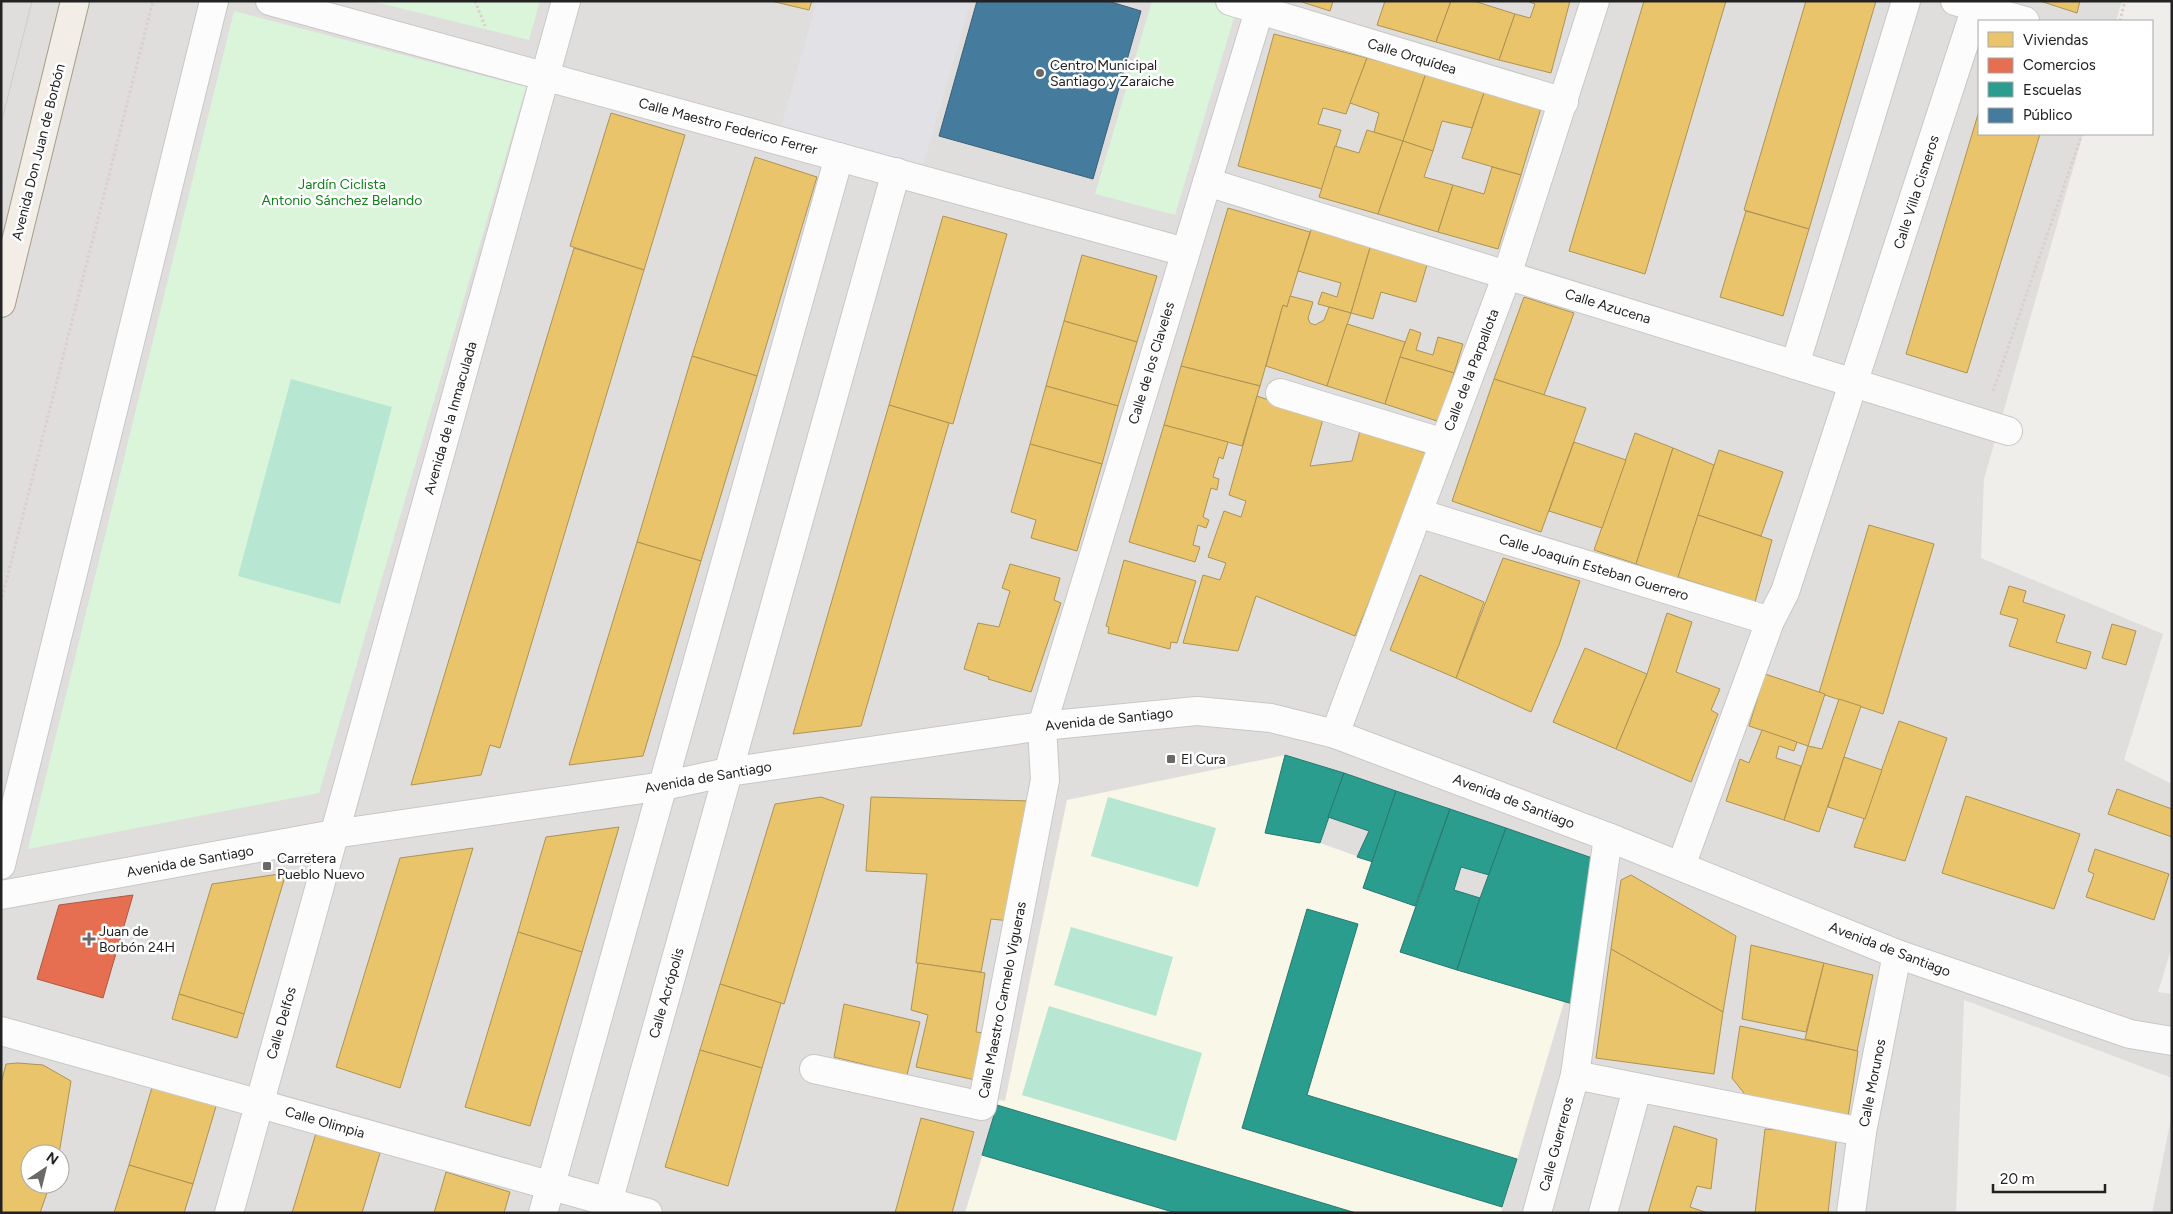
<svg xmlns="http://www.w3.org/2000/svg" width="2173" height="1214" viewBox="0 0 2173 1214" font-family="Figtree,sans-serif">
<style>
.residential{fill:#dfdedc;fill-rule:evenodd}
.education{fill:#f8f7e8}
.park{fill:#daf5da}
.pitch{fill:#b7e6d2}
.plaza{fill:#e2e1e5}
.homes{fill:#e9c46a;stroke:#ad9354}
.shops{fill:#e76f51;stroke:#ac5843}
.schools{fill:#2a9d8f;stroke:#28786e}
.public{fill:#457b9d;stroke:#3a6078}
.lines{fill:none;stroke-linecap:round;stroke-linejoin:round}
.minor-casing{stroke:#c9c8c7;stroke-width:30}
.major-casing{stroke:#a79c86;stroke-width:30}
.path{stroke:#dccecd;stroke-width:3;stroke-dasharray:2.5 2.5;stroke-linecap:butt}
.minor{stroke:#fdfcfc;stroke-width:28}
.major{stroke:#f3ede7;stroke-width:28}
.tram{stroke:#ccc;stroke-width:1}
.poi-dot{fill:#6a6968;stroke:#fff;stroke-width:2}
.labels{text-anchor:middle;stroke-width:5;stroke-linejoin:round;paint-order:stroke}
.street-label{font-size:14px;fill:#222;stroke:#fff}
.poi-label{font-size:14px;fill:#222;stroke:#fff;text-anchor:start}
.park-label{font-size:14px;fill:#0c8416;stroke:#fff}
</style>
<rect width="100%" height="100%" fill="#f0eeeb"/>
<!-- residential -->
<g class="residential">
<path d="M 1,1 L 2122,1 L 2116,21 L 1979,21 L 1979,134 L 2083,134 L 1984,479 L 1981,558 L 2163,634 L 2124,760 L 2172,784 L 2172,947 L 2158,992 L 2172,994 L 2172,1078 L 1964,1000 L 1956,1213 L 1,1213 ZM 30,1154 L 60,1154 L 60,1184 L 30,1184 Z"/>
<path d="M 2172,1113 L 2172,1213 L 2152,1213 Z"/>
</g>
<!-- education -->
<path class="education" d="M 1285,755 L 1265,833 L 1320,843 L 1373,862 L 1363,888 L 1415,906 L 1400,952 L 1564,1002 L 1501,1213 L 965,1213 L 999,1100 L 1005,1101 L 1067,800 Z"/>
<!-- park -->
<g class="park">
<path d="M 371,1 L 540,1 L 529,40 Z"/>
<path d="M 1152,1 L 1239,1 L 1175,215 L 1095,194 Z"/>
<path d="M 234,11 L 526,87 L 319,793 L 28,849 Z"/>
</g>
<!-- pitch -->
<g class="pitch">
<path d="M 291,379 L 392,407 L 340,604 L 238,576 Z"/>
<path d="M 1108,797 L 1216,828 L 1198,887 L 1091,856 Z"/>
<path d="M 1071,927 L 1173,957 L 1156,1016 L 1054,985 Z"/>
<path d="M 1049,1006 L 1202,1053 L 1176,1141 L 1022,1095 Z"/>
</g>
<!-- plaza -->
<path class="plaza" d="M 817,1 L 971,1 L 919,179 L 777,140 Z"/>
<!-- homes -->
<g class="homes">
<path d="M 771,1 L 812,1 L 809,10 Z"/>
<path d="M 1299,1 L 1333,1 L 1330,11 Z"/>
<path d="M 1385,1 L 1451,1 L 1436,42 L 1377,25 Z"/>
<path d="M 1451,1 L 1474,1 L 1515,14 L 1499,60 L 1436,42 Z"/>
<path d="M 1527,1 L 1570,1 L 1551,73 L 1499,60 L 1515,14 L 1530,18 L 1535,4 Z"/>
<path d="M 1644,1 L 1726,1 L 1645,274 L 1569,251 Z"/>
<path d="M 1806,1 L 1876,1 L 1809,229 L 1744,210 Z"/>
<path d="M 2040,1 L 2080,1 L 2077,13 Z"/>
<path d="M 1274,34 L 1367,58 L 1346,114 L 1323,108 L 1318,124 L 1341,130 L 1322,189 L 1238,166 Z"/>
<path d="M 1367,58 L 1426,73 L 1403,141 L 1374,132 L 1379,113 L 1350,103 Z"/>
<path d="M 1427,70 L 1486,87 L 1472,128 L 1442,121 L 1433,151 L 1403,141 Z"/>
<path d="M 1485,90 L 1541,108 L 1521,175 L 1462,158 Z"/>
<path d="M 1979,111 L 1979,134 L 2040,134 L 1967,373 L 1906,354 Z"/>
<path d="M 611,113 L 685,135 L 644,270 L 570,246 Z"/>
<path d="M 1367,130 L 1403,141 L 1378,214 L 1319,197 L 1335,146 L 1359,153 Z"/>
<path d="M 1403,141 L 1433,151 L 1424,177 L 1453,185 L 1438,232 L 1378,214 Z"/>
<path d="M 755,157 L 817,177 L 757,376 L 692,356 Z"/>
<path d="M 1492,167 L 1521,175 L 1498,249 L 1438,232 L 1453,185 L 1484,194 Z"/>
<path d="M 1228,208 L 1310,232 L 1287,307 L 1283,305 L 1260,386 L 1181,366 Z"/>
<path d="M 1746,211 L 1809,229 L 1783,316 L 1720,297 Z"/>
<path d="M 943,216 L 1007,234 L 953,424 L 889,405 Z"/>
<path d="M 1313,224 L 1372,241 L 1351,313 L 1318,304 L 1322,292 L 1337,297 L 1341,283 L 1298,271 Z"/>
<path d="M 1372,241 L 1429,258 L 1416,302 L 1381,292 L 1373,319 L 1351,313 Z"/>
<path d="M 574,248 L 644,270 L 500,748 L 490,745 L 481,775 L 411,785 Z"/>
<path d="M 1082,255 L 1157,276 L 1137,342 L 1064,321 Z"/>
<path d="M 1290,296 L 1313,302 L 1308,318 L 1310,323 L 1315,325 L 1324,320 L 1329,307 L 1351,313 L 1327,386 L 1266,366 L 1283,305 L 1287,307 Z"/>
<path d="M 1524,297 L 1574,313 L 1544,395 L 1494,379 Z"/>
<path d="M 1064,321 L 1137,342 L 1118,406 L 1046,386 Z"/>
<path d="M 1347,324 L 1405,342 L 1385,404 L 1327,386 Z"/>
<path d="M 1410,329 L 1421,333 L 1416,350 L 1433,355 L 1438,337 L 1463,344 L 1454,373 L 1400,357 Z"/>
<path d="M 692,356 L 757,376 L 701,561 L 637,542 Z"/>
<path d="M 1400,357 L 1454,373 L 1440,419 L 1437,421 L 1385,404 Z"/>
<path d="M 1181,366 L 1260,386 L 1242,446 L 1164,425 Z"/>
<path d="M 1494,379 L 1586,408 L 1541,532 L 1452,501 Z"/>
<path d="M 1046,386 L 1118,406 L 1102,464 L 1030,444 Z"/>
<path d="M 1257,396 L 1323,419 L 1310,466 L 1352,461 L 1360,431 L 1426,453 L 1410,501 L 1355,636 L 1256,596 L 1238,651 L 1183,643 L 1203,575 L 1220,580 L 1226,563 L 1208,557 L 1224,511 L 1241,517 L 1246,501 L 1229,495 Z"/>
<path d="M 889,405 L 949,423 L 861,726 L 793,734 Z"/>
<path d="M 1164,425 L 1228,442 L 1223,459 L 1219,457 L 1213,477 L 1219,479 L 1217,490 L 1211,488 L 1203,517 L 1209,520 L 1206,528 L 1198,525 L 1193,545 L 1200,547 L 1195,562 L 1129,542 Z"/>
<path d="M 1635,433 L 1673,448 L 1636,564 L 1594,550 Z"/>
<path d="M 1574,442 L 1626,460 L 1602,528 L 1549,511 Z"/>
<path d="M 1030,444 L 1102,464 L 1077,551 L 1031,538 L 1036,520 L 1011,512 Z"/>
<path d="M 1673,448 L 1714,465 L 1678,579 L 1636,564 Z"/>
<path d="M 1719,450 L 1783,472 L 1761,536 L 1698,515 Z"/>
<path d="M 1698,515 L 1772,540 L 1755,602 L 1678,577 Z"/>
<path d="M 1869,525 L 1934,544 L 1883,714 L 1819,693 Z"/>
<path d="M 637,542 L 701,561 L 643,756 L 569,765 Z"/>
<path d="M 1503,558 L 1580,581 L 1559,645 L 1531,712 L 1456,678 Z"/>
<path d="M 1124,560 L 1196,581 L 1177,643 L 1171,642 L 1170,649 L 1108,633 L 1109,627 L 1106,626 Z"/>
<path d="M 1010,564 L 1060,578 L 1054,600 L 1061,603 L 1031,692 L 988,679 L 989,677 L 964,669 L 978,623 L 999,627 L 1010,591 L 1002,588 Z"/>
<path d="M 1420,575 L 1484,602 L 1456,678 L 1390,650 Z"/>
<path d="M 2009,586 L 2026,591 L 2023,602 L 2065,615 L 2056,642 L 2091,652 L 2086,669 L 2009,646 L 2018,619 L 2000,614 Z"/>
<path d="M 1667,613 L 1692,622 L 1676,672 L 1720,689 L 1711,710 L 1718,714 L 1691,782 L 1616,749 L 1647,674 Z"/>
<path d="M 2112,624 L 2136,631 L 2126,665 L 2102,658 Z"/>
<path d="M 1585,648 L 1647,674 L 1616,749 L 1553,722 Z"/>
<path d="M 1765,674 L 1825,694 L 1808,746 L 1749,726 Z"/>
<path d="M 1839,699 L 1861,706 L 1819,832 L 1784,820 L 1808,746 L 1822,749 Z"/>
<path d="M 1899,721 L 1947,738 L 1905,861 L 1854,847 Z"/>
<path d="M 1762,730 L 1797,742 L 1794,751 L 1779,746 L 1776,758 L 1801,766 L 1784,820 L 1726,801 L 1740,759 L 1749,763 Z"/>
<path d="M 1844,757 L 1882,770 L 1865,819 L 1828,807 Z"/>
<path d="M 2117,789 L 2172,809 L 2172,837 L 2108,814 Z"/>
<path d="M 1966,796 L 2080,834 L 2054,909 L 1942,873 Z"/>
<path d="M 821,797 L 844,805 L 784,1004 L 720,984 L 775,804 Z"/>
<path d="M 871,797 L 1032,801 L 1010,921 L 991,919 L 981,972 L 916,963 L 927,874 L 866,871 Z"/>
<path d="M 619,827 L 582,952 L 518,932 L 546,837 Z"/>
<path d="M 473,848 L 400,1088 L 336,1067 L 400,858 Z"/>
<path d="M 2095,849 L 2169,874 L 2154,920 L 2086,897 L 2094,874 L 2088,871 Z"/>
<path d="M 286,873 L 244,1014 L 179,994 L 212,884 Z"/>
<path d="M 1631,875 L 1736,936 L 1723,1012 L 1611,949 L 1621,880 Z"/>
<path d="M 518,932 L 582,952 L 530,1126 L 465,1107 Z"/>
<path d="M 1751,945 L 1824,963 L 1806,1032 L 1742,1019 Z"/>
<path d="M 1611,949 L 1723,1012 L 1714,1074 L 1596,1058 Z"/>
<path d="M 918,963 L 985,973 L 976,1032 L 991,1034 L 980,1081 L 916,1067 L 928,1015 L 911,1010 Z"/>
<path d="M 1824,963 L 1873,975 L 1857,1051 L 1805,1039 Z"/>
<path d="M 720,984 L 781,1003 L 762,1068 L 700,1050 Z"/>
<path d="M 179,994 L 244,1014 L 237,1038 L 172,1019 Z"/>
<path d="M 844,1004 L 920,1022 L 907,1075 L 834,1057 Z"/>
<path d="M 1740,1026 L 1858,1051 L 1848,1117 L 1747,1097 L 1732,1078 Z"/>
<path d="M 700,1050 L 762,1068 L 728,1186 L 665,1167 Z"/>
<path d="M 18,1063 L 43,1065 L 71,1081 L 59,1154 L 30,1154 L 30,1184 L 50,1184 L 40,1213 L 1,1213 L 1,1084 L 6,1064 Z"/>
<path d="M 153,1084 L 217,1103 L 193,1184 L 129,1165 Z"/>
<path d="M 921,1118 L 974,1132 L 952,1213 L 895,1213 Z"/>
<path d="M 1674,1126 L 1717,1139 L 1711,1189 L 1697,1186 L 1690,1207 L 1708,1213 L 1648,1213 Z"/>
<path d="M 1765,1129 L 1837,1134 L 1828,1213 L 1755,1213 Z"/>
<path d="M 316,1133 L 380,1153 L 362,1213 L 292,1213 Z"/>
<path d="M 129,1165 L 193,1184 L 184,1213 L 114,1213 Z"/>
<path d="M 446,1172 L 510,1192 L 504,1213 L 434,1213 Z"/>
</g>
<!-- shops -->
<path class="shops" d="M 133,895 L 103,998 L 37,979 L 59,905 Z"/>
<!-- schools -->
<g class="schools">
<path d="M 1285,755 L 1344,773 L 1320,843 L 1265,833 Z"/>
<path d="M 1344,773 L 1396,791 L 1373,862 L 1357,857 L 1369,831 L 1328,817 Z"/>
<path d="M 1396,791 L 1450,809 L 1415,906 L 1363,888 Z"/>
<path d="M 1450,809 L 1506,828 L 1489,875 L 1461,867 L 1454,890 L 1480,898 L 1457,970 L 1400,952 Z"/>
<path d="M 1506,828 L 1595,859 L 1576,1005 L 1457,970 L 1480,898 Z"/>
<path d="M 1307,909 L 1358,924 L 1307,1095 L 1517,1159 L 1502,1207 L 1242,1128 Z"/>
<path d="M 997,1105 L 1356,1213 L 1176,1213 L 982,1155 Z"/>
</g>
<!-- public -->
<path class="public" d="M 977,1 L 1108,1 L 1141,11 L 1093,179 L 939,136 Z"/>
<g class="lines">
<defs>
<g id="minor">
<path d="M 270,1 L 1185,252"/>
<path d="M 1230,1 L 1564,102"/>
<path d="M 1955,1 L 2025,21"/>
<path d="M 1207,182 L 2008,431"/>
<path d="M 1795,365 L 1906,1"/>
<path d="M 1280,393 L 1444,443"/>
<path d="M 1418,513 L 1770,621"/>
<path d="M 1335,734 L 1507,275 L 1595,1"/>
<path d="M 1608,837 L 1575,1075 L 1862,1132"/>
<path d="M 1,865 L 214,1"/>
<path d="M 1681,866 L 1770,621 L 1785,592 L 1978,1"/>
<path d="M 1,895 L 334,834 L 663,786 L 728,772 L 1042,726 L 1197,711 L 1271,718 L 1335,734 L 1608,837 L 1897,954 L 2130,1034 L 2172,1041"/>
<path d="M 1,1031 L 648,1213"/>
<path d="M 814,1069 L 982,1106 L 1045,780 L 1042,726 L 1262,1"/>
<path d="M 229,1213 L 566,1"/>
<path d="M 543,1213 L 839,157"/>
<path d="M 605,1213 L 896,172"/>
<path d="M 1537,1213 L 1575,1075"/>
<path d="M 1603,1213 L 1637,1089"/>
<path d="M 1851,1213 L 1862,1132 L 1897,954"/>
</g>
<path id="major" d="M 1,303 L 75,1"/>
</defs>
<!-- minor casing -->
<use href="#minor" class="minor-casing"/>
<!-- major casing -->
<use href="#major" class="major-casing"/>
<!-- path -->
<g class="path">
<path d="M 475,1 L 485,26"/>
<path d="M 2120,21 L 2125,1"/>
<path d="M 1993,391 L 2082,134"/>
<path d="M 1,602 L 153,1"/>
</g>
<!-- minor -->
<use href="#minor" class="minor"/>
<!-- major -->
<use href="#major" class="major"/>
<!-- tram -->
<path class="tram" d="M 1,124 L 32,1"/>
</g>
<!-- markers -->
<g class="poi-dot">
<circle cx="1040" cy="73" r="5"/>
<rect x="1166" y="754" width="10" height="10" rx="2.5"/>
<rect x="262" y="861" width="10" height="10" rx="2.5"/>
<path d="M86.5 931.5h5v5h5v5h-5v5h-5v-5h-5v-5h5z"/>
</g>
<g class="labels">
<!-- street labels -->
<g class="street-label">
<text transform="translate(1412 56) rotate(17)" y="5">Calle Orquídea</text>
<text transform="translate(728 126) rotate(15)" y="5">Calle Maestro Federico Ferrer</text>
<text transform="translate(38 152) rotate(-76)" y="5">Avenida Don Juan de Borbón</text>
<text transform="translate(1916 192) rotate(-72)" y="5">Calle Villa Cisneros</text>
<text transform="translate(1608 306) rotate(17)" y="5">Calle Azucena</text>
<text transform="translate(1151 363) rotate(-73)" y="5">Calle de los Claveles</text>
<text transform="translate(1471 370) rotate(-69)" y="5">Calle de la Parpallota</text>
<text transform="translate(450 418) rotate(-74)" y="5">Avenida de la Inmaculada</text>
<text transform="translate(1594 567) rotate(17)" y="5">Calle Joaquín Esteban Guerrero</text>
<text transform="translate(1109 719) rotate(-6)" y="5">Avenida de Santiago</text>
<text transform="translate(708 777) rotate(-10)" y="5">Avenida de Santiago</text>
<text transform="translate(1514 801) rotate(21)" y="5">Avenida de Santiago</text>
<text transform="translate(190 861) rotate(-10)" y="5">Avenida de Santiago</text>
<text transform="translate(1890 949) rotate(21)" y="5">Avenida de Santiago</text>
<text transform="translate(666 993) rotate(-74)" y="5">Calle Acrópolis</text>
<text transform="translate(1002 1000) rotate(-79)" y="5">Calle Maestro Carmelo Vigueras</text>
<text transform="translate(281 1023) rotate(-74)" y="5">Calle Delfos</text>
<text transform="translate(1872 1083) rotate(-79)" y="5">Calle Morunos</text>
<text transform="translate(325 1122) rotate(16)" y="5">Calle Olimpia</text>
<text transform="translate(1556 1144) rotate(-75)" y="5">Calle Guerreros</text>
</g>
<!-- poi labels -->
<g class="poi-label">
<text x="1050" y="70">Centro Municipal<tspan x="1050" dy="16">Santiago y Zaraiche</tspan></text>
<text x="1181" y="764">El Cura</text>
<text x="277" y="863">Carretera<tspan x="277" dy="16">Pueblo Nuevo</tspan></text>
<text x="99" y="936">Juan de<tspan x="99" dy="16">Borbón 24H</tspan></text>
</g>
<!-- park labels -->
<g class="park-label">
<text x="342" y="189">Jardín Ciclista<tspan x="342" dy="16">Antonio Sánchez Belando</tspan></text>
</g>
</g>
<!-- border -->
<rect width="2173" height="1214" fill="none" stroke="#222222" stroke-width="5"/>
<!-- legend -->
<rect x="1978" y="20" width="175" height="115" fill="#ffffff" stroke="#a7a7a7"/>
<rect x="1988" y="32" width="25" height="15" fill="#e9c46a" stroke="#a7a7a7"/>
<text x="2023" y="45" font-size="15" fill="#222222">Viviendas</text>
<rect x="1988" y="58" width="25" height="15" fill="#e76f51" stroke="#a7a7a7"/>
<text x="2023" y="70" font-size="15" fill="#222222">Comercios</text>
<rect x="1988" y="82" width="25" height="15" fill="#2a9d8f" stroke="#a7a7a7"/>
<text x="2023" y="95" font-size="15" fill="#222222">Escuelas</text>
<rect x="1988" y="108" width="25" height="15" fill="#457b9d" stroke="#a7a7a7"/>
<text x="2023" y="120" font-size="15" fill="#222222">Público</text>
<!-- north arrow -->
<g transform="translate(45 1169) rotate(35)"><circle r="24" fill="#ffffff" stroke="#a7a7a7"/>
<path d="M0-4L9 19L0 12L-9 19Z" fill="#6a6968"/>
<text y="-8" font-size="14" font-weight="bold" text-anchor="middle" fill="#222222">N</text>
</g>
<!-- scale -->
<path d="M1993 1184v8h112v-8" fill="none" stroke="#222222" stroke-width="2.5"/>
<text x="2000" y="1184" font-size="15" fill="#222222" stroke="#ffffff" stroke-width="4" paint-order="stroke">20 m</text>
</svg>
